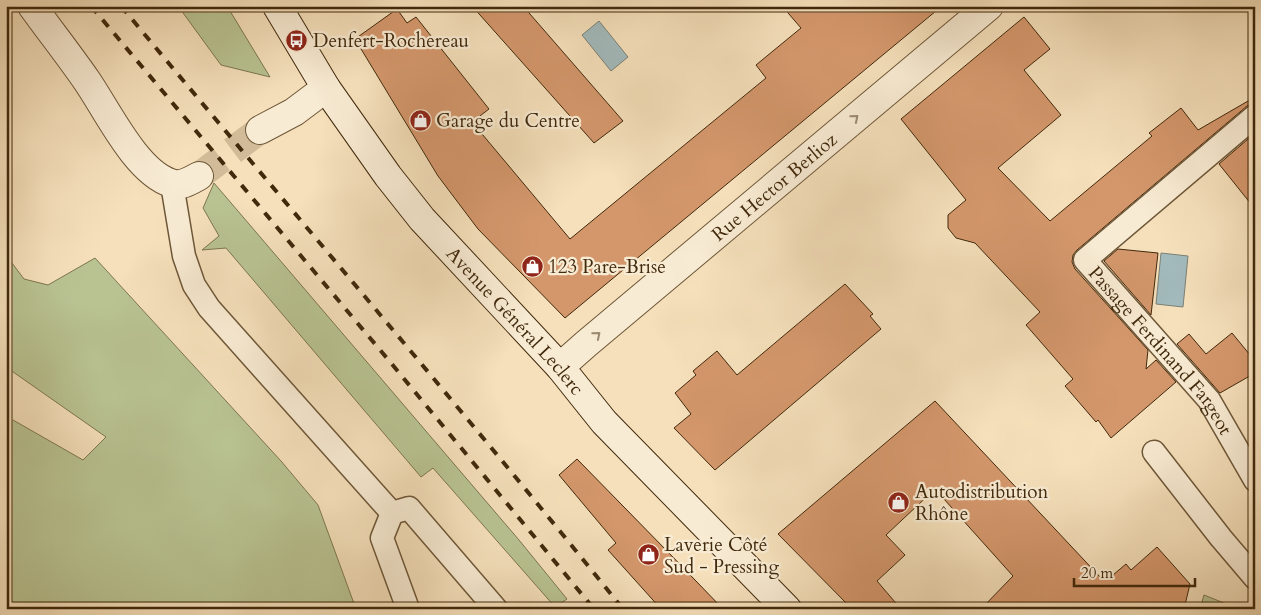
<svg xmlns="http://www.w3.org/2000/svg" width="1261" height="615" viewBox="0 0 1261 615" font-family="Cardo,serif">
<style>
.green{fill:#b9c392;stroke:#7d764f}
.water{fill:#a2babc;stroke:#7b8076}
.building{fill:#d4976c;stroke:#41290c}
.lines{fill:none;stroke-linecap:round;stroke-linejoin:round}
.minor-tunnel{stroke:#d1bb98;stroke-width:28;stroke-dasharray:28 14;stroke-linecap:butt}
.service-casing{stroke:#6e5738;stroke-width:25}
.minor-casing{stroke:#6e5738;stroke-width:30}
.secondary-casing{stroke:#41290c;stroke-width:30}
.service{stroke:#f8ebd3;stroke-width:22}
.minor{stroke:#f8ebd3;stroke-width:28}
.secondary{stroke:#f8ebd3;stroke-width:28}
.rail{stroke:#41290c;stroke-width:4;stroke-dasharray:9 9;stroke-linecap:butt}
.oneway{stroke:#9c8a70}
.labels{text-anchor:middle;stroke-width:4.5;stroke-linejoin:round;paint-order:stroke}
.poi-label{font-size:19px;fill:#41290c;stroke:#f8ebd3;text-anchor:start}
.street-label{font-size:19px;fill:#41290c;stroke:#f8ebd3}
</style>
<rect width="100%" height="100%" fill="#f5e0bb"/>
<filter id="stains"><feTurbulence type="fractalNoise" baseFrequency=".004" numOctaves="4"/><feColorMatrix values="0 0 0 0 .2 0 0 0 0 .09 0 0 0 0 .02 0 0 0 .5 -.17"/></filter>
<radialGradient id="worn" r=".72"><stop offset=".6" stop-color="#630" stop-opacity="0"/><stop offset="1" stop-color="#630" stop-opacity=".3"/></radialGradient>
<!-- green -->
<g class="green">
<path d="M 178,6 L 227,6 L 270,77 L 221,65 Z"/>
<path d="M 214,183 L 519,540 L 567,599 L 555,607 L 433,468 L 421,477 L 226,248 L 202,250 L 219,236 L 203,208 Z"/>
<path d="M 6,255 L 24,279 L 48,285 L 95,258 L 281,461 L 318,505 L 356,609 L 6,609 L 6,416 L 83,460 L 106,437 L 6,367 Z"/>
<path d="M 1204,595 L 1224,603 L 1222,609 L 1200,609 Z"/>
</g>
<!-- water -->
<g class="water">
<path d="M 599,21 L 628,57 L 611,71 L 582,35 Z"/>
<path d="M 1161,253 L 1188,256 L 1183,307 L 1156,304 Z"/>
</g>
<!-- building -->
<g class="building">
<path d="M 472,6 L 523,6 L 623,121 L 594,143 Z"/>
<path d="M 782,6 L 942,6 L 565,318 L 478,229 L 438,176 L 355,39 L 397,9 L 407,23 L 416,17 L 489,109 L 472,122 L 570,239 L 766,78 L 756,65 L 801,28 Z"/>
<path d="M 1024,17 L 1050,49 L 1024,70 L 1061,115 L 998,168 L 1050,221 L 1152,136 L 1149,133 L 1181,108 L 1198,130 L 1255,97 L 1255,103 L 1247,106 L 1077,250 L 1073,255 L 1072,262 L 1075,269 L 1148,350 L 1146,369 L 1156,360 L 1176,382 L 1111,438 L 1098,420 L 1096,422 L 1065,386 L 1073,379 L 1026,325 L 1040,312 L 975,243 L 956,238 L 948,228 L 948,215 L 966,200 L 901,119 Z"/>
<path d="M 1255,133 L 1255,209 L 1219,164 Z"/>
<path d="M 1118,249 L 1158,253 L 1151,315 L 1104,261 Z"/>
<path d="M 845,284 L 873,314 L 870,316 L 881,329 L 715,470 L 674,428 L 691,414 L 675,393 L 696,375 L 693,371 L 717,351 L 737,375 Z"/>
<path d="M 1232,333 L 1255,361 L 1255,373 L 1220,393 L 1177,344 L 1189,334 L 1206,354 Z"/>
<path d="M 935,401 L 1100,577 L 1107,570 L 1113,575 L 1126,564 L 1131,570 L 1157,547 L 1190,584 L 1184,609 L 981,609 L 1013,576 L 935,489 L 886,535 L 905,555 L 877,581 L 901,609 L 852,609 L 778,534 Z"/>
<path d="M 577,459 L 668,552 L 723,609 L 661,609 L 608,550 L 616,543 L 559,475 Z"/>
</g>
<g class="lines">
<!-- minor-tunnel -->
<path class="minor-tunnel" d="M 199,176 L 260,130"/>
<defs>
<g id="service">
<path id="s1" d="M 1255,116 L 1085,260 L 1209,400 L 1255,480"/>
<path d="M 172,184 L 184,256 L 194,285 L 209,308 L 392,513"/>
<path d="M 1154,452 L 1221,538 L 1255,578"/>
<path d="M 408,609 L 382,538 L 392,513 L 409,508 L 496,609"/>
</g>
<g id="minor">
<path d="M 32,6 C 50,31 69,55 87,81 C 107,110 136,172 171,183 C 181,187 190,181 199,176"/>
<path d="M 260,130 L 294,112 L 326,88"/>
<path id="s2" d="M 560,367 L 586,344 L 989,6"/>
</g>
<g id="secondary">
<path id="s3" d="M 277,6 L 326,88 L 388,176 L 422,219 L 560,367 L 604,422 L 787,609"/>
</g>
</defs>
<!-- service casing -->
<use href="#service" class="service-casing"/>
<!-- minor casing -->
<use href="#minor" class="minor-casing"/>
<!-- secondary casing -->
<use href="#secondary" class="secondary-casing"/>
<!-- service -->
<use href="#service" class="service"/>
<!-- minor -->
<use href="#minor" class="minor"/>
<!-- secondary -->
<use href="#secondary" class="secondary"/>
<!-- rail -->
<g class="rail">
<path d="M 91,6 L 391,363 L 594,609"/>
<path d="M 121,6 C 288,207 459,405 623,609"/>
</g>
</g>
<!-- one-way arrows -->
<defs><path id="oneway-chevron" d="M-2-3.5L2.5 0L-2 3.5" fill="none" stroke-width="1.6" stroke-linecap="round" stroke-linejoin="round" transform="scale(1.25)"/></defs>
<g class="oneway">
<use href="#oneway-chevron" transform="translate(855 118) rotate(-40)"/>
<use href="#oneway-chevron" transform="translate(597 335) rotate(-40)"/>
</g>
<!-- icons -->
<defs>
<symbol id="bus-disc" viewBox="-11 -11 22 22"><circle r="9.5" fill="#8f2418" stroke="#f8ebd3"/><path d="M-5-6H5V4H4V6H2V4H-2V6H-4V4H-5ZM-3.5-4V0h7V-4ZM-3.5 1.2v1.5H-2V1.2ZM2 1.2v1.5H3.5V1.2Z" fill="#fff"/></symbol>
<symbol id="shop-disc" viewBox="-11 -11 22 22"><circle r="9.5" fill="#8f2418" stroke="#f8ebd3"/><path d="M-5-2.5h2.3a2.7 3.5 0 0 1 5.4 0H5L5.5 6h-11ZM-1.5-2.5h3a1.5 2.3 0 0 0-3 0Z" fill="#fff"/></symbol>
</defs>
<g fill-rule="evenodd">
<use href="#bus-disc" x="284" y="28" width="25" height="25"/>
<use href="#shop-disc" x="408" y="108" width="25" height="25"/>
<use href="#shop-disc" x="520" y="254" width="25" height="25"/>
<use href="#shop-disc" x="886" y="490" width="25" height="25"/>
<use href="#shop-disc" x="636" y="542" width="25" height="25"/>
</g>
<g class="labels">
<!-- poi labels -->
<g class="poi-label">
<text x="313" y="47">Denfert-Rochereau</text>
<text x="436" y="127">Garage du Centre</text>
<text x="548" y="273">123 Pare-Brise</text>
<text x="915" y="498">Autodistribution<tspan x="915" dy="22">Rhône</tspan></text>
<text x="664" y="551">Laverie Côté<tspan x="664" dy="22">Sud - Pressing</tspan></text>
</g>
<!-- street labels -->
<g class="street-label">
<text dy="7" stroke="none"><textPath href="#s2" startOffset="280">Rue Hector Berlioz</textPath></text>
<text dy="7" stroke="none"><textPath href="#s3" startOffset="396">Avenue Général Leclerc</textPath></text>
<text dy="7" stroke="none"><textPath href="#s1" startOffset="341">Passage Ferdinand Fargeot</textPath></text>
</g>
</g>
<!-- margin -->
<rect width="1261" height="615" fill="none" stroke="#f5e0bb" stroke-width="25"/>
<rect x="8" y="8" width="1246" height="600" fill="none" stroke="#41290c" stroke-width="2.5"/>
<rect x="12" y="12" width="1236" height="590" fill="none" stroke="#41290c"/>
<!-- scale -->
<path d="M1074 578v8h121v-8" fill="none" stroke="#41290c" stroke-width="2.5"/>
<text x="1081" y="578" font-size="15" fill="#41290c" stroke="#f8ebd3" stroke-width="4" paint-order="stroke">20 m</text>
<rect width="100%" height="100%" filter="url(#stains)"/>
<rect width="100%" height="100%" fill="url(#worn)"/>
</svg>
